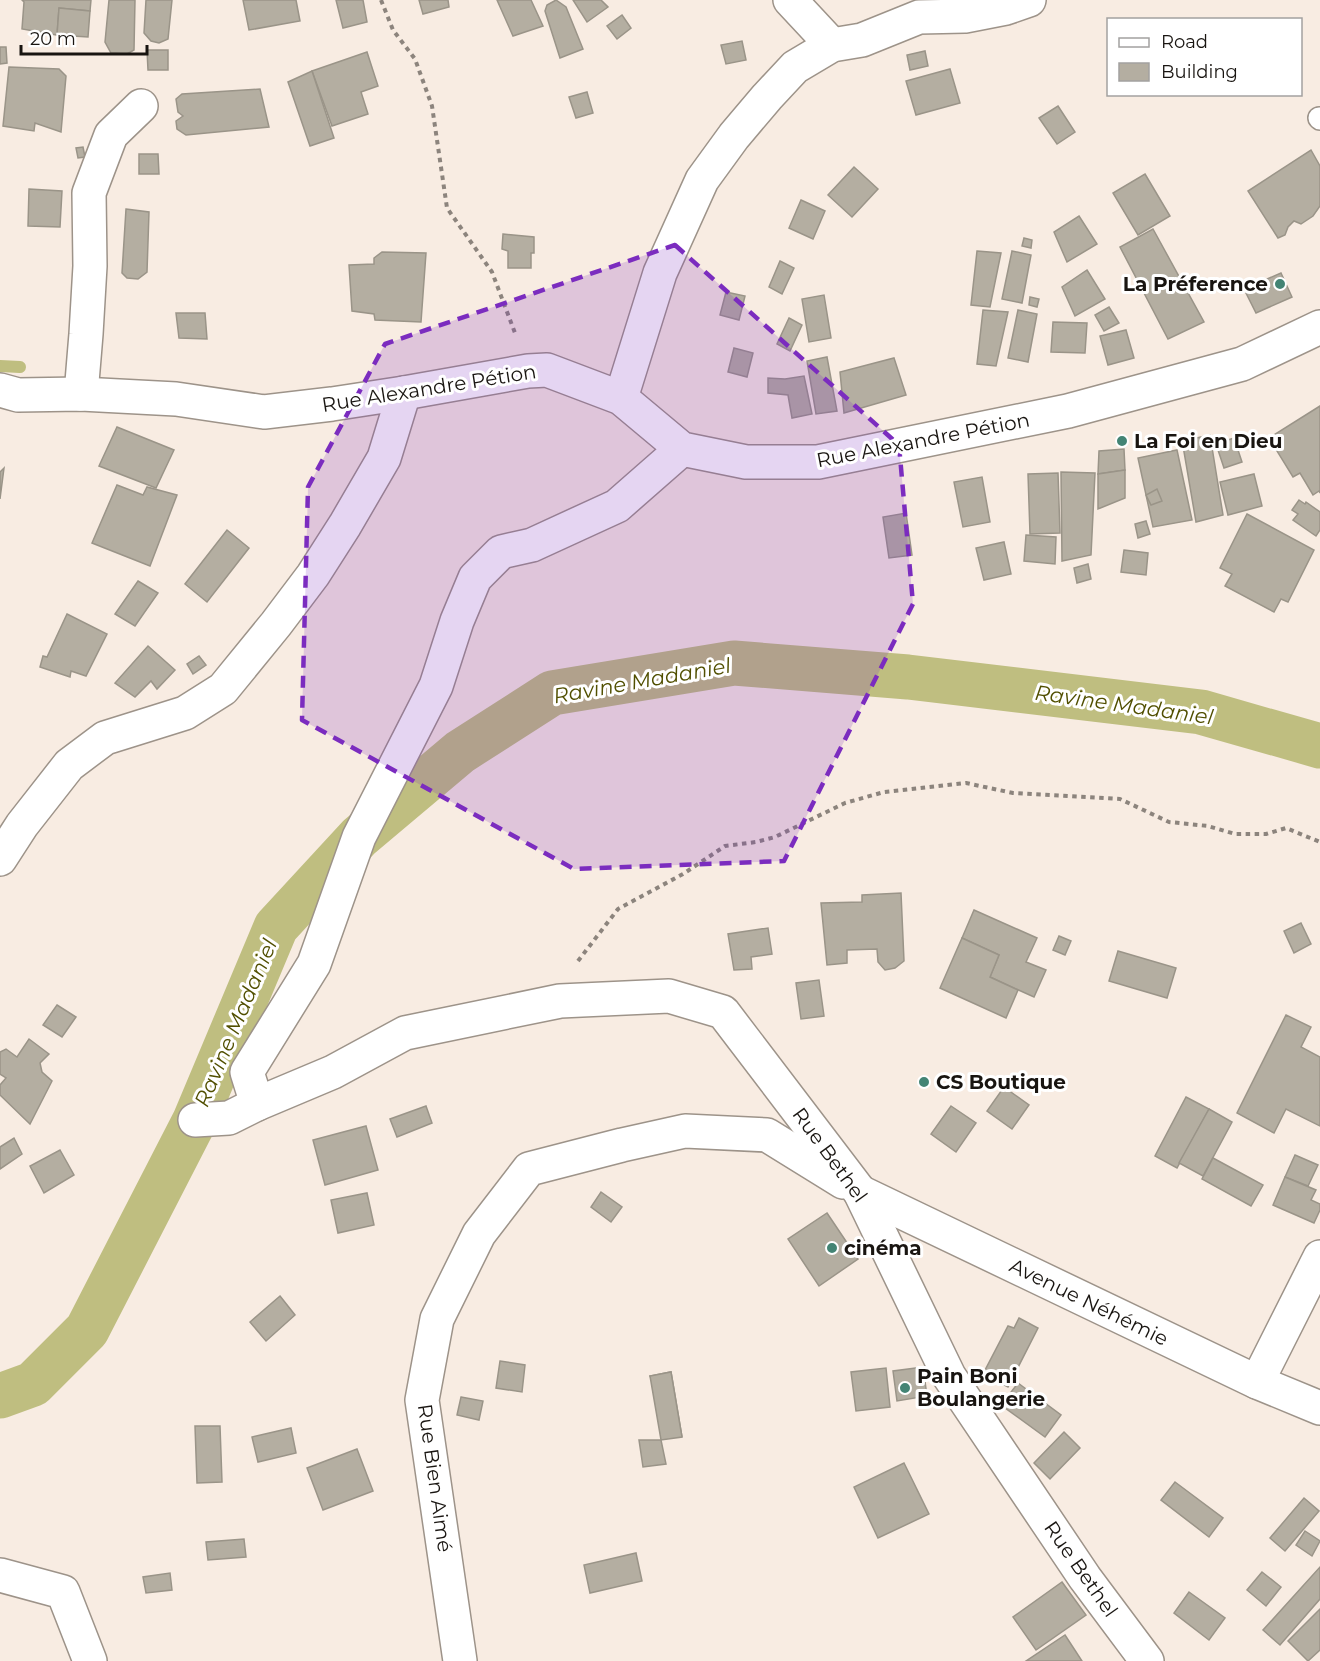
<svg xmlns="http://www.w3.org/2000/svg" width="1320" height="1661" viewBox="0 0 1320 1661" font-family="Montserrat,sans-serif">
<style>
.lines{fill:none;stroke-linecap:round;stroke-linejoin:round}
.stream{stroke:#bfbe80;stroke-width:12}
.canal{stroke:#bfbe80;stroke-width:45}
.building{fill:#b4aea1;stroke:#9a9488;stroke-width:1.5}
.service-casing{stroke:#9d9389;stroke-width:24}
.minor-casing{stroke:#9d9389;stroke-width:36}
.tertiary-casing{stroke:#9d9389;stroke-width:36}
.path{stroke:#8c847d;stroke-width:4;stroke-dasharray:4.5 4.5;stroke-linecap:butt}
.service{stroke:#fff;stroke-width:21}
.minor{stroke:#fff;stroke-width:33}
.tertiary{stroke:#fff;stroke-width:33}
.marked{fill:#7b2cbf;fill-opacity:0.2;stroke:#7b2cbf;stroke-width:4.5;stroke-dasharray:12 8;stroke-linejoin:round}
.poi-dot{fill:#438474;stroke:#fff;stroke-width:2}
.labels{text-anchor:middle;stroke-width:6;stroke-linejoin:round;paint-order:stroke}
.poi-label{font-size:20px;font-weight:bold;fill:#191511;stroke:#fff;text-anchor:start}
.street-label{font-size:20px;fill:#191511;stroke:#fff}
.water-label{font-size:21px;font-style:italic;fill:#514f00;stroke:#fff}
</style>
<rect width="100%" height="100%" fill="#f8ece2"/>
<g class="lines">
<!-- stream -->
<path class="stream" d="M 0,366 L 20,367"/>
<!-- canal -->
<path class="canal" d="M 0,1396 L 33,1384 L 87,1330 L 195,1120 L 276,927 L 359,837 L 460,752 L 552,693 L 734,663 L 908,677 L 1201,712 L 1320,746"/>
</g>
<!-- building -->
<g class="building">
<path d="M 22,0 L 91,0 L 90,11 L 59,8 L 57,35 L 22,29 L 24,2 Z"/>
<path d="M 109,0 L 135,0 L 134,50 L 127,54 L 111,53 L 105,42 Z"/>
<path d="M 146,0 L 172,0 L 168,39 L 159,43 L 151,41 L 144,33 Z"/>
<path d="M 243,0 L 296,0 L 300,21 L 249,30 Z"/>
<path d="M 336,0 L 363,0 L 367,22 L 343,28 Z"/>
<path d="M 419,0 L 448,0 L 449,7 L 423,14 Z"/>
<path d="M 497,0 L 531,0 L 543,26 L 513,36 Z"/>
<path d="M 556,0 L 566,7 L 583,49 L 560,58 L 545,11 L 547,5 Z"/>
<path d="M 573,0 L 601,0 L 608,7 L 587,22 Z"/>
<path d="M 59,8 L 90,11 L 88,37 L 57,35 Z"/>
<path d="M 622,15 L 631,28 L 617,39 L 607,26 Z"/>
<path d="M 742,41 L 746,60 L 726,64 L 721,45 Z"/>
<path d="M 0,47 L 6,47 L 7,63 L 0,64 Z"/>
<path d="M 147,50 L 168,50 L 168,70 L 148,70 Z"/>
<path d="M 925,51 L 928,66 L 910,70 L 907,55 Z"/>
<path d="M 367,52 L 378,86 L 361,92 L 368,114 L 332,126 L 312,71 Z"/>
<path d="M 9,67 L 59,69 L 66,76 L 61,132 L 35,123 L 34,131 L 3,126 Z"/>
<path d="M 950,69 L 960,103 L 916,115 L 906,81 Z"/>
<path d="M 312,71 L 334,138 L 310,146 L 288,82 Z"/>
<path d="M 260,89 L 269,127 L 186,135 L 177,129 L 176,121 L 183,116 L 178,112 L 176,99 L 182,94 Z"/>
<path d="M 587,92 L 593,113 L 576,118 L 569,97 Z"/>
<path d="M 1058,106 L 1075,132 L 1057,144 L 1039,118 Z"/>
<path d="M 83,147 L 85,157 L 78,158 L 76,148 Z"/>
<path d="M 1311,150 L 1320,166 L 1320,206 L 1313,216 L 1301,224 L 1294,221 L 1288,227 L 1285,235 L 1278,238 L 1248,191 Z"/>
<path d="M 139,154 L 158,154 L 159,174 L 139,174 Z"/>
<path d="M 854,167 L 878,189 L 852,217 L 828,195 Z"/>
<path d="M 1145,174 L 1170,216 L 1138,235 L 1113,193 Z"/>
<path d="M 29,189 L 62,191 L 60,227 L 28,226 Z"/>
<path d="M 801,200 L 825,211 L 813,239 L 789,228 Z"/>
<path d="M 126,209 L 149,212 L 147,272 L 138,279 L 127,278 L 122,273 Z"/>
<path d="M 1079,216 L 1097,244 L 1067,262 L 1054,232 Z"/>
<path d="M 1153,229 L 1204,322 L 1168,339 L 1120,247 Z"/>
<path d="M 503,234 L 534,237 L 534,253 L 531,253 L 531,268 L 508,268 L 508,251 L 502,249 Z"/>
<path d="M 1024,238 L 1032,240 L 1031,248 L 1022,246 Z"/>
<path d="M 977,251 L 1001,253 L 990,307 L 971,305 Z"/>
<path d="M 1012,251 L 1031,255 L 1022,303 L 1002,299 Z"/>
<path d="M 382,252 L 426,253 L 421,322 L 375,320 L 374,314 L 352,311 L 349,265 L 374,264 L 374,258 Z"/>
<path d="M 780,261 L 794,268 L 782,294 L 769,287 Z"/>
<path d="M 1087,270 L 1105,299 L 1075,316 L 1062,287 Z"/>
<path d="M 1281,273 L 1292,297 L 1256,313 L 1244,289 Z"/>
<path d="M 726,292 L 745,296 L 739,320 L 720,315 Z"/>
<path d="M 824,295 L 831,338 L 809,342 L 802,299 Z"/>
<path d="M 1030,297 L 1039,299 L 1037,307 L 1029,305 Z"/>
<path d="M 1109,307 L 1119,323 L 1104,331 L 1095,315 Z"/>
<path d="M 983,310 L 1008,312 L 996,366 L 977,364 Z"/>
<path d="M 1018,310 L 1037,314 L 1028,362 L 1008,358 Z"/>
<path d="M 176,313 L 205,313 L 207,339 L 179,338 Z"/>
<path d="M 789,318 L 802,325 L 790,351 L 777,344 Z"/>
<path d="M 1053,322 L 1087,323 L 1085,353 L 1051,352 Z"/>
<path d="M 1126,330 L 1134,358 L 1108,365 L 1100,336 Z"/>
<path d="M 734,348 L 753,353 L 747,377 L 728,372 Z"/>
<path d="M 827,357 L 837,411 L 816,414 L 807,361 Z"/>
<path d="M 894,358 L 906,395 L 844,413 L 840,372 Z"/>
<path d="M 804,376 L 812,414 L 792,418 L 788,395 L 768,393 L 768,378 L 785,379 Z"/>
<path d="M 1320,406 L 1320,493 L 1319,491 L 1313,495 L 1300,473 L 1293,477 L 1269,438 Z"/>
<path d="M 117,427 L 174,450 L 156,488 L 99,466 Z"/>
<path d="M 1210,435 L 1223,515 L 1196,522 L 1183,446 L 1188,440 Z"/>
<path d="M 1234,438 L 1242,462 L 1224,468 L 1216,444 Z"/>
<path d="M 1124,449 L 1125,470 L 1098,474 L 1099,451 Z"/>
<path d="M 1177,450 L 1192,520 L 1153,527 L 1138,458 Z"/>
<path d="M 4,468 L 0,499 L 0,472 Z"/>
<path d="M 1125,470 L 1125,498 L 1098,509 L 1098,474 Z"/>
<path d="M 1061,472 L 1095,473 L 1091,555 L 1062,561 Z"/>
<path d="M 1058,473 L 1060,533 L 1030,534 L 1028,474 Z"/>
<path d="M 1254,474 L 1262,506 L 1228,515 L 1220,482 Z"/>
<path d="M 982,477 L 990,522 L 963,527 L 954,482 Z"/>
<path d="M 117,485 L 143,495 L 147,487 L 177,495 L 150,566 L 92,543 Z"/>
<path d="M 1157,489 L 1162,501 L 1151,505 L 1146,495 Z"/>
<path d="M 1299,500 L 1305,504 L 1306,502 L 1320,512 L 1320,530 L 1316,536 L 1293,520 L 1298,514 L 1292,510 Z"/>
<path d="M 906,513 L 912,555 L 889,558 L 883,517 Z"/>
<path d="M 1247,514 L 1314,550 L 1288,602 L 1281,599 L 1274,612 L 1225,586 L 1232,574 L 1220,568 Z"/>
<path d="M 1146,521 L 1150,534 L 1138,538 L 1135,524 Z"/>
<path d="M 227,530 L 249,548 L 207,602 L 185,584 Z"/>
<path d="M 1026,535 L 1056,537 L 1055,564 L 1024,561 Z"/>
<path d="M 1004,542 L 1011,574 L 984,580 L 976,548 Z"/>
<path d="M 1124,550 L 1148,553 L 1146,575 L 1121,572 Z"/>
<path d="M 1088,564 L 1091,579 L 1077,583 L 1074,568 Z"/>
<path d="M 138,581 L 158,593 L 135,626 L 115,614 Z"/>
<path d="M 67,614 L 107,634 L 86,676 L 71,671 L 70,677 L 40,667 L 43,656 L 47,657 Z"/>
<path d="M 148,646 L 175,670 L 157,689 L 151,681 L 135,697 L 115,683 Z"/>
<path d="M 199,656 L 206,665 L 193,674 L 187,664 Z"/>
<path d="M 901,893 L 904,961 L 895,968 L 885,970 L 878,962 L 877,949 L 847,950 L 847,963 L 827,965 L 821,903 L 862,902 L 862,895 Z"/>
<path d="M 974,910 L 1037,938 L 1026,962 L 1046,970 L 1034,997 L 990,977 L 999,955 L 962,938 Z"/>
<path d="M 1301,923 L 1311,944 L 1294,953 L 1284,931 Z"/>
<path d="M 768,928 L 772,954 L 751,957 L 752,969 L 734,970 L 728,934 Z"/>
<path d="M 1059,936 L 1071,941 L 1065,955 L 1053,950 Z"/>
<path d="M 962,938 L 999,955 L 990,977 L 1018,990 L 1006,1018 L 940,988 Z"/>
<path d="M 1118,951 L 1176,968 L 1167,998 L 1109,981 Z"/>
<path d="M 819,980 L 824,1016 L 801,1019 L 796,983 Z"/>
<path d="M 57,1005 L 76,1017 L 62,1037 L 43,1025 Z"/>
<path d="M 1286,1015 L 1311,1027 L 1301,1047 L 1320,1057 L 1320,1126 L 1286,1109 L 1274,1133 L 1237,1113 Z"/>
<path d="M 29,1039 L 49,1054 L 40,1063 L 42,1072 L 52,1081 L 30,1124 L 0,1095 L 0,1085 L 6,1078 L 0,1074 L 0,1052 L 6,1049 L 17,1057 Z"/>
<path d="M 1004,1087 L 1029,1105 L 1012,1129 L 987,1111 Z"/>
<path d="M 1186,1097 L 1209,1109 L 1177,1168 L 1155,1156 Z"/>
<path d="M 426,1106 L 432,1123 L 397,1137 L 390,1119 Z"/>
<path d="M 951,1106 L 976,1123 L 956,1152 L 931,1134 Z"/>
<path d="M 1209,1109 L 1232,1122 L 1203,1176 L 1179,1163 Z"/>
<path d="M 366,1126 L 378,1170 L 325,1185 L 313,1140 Z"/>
<path d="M 14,1138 L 22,1154 L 0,1169 L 0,1147 Z"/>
<path d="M 60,1150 L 74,1175 L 44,1193 L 30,1166 Z"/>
<path d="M 1295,1155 L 1318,1165 L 1308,1186 L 1285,1177 Z"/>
<path d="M 1213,1158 L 1263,1185 L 1251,1206 L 1202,1179 Z"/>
<path d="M 1285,1177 L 1316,1190 L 1311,1200 L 1320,1204 L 1320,1210 L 1314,1223 L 1273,1205 Z"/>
<path d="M 601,1192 L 622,1207 L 611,1222 L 591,1207 Z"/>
<path d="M 367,1193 L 374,1225 L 338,1233 L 331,1200 Z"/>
<path d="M 827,1213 L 858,1259 L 819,1286 L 788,1239 Z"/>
<path d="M 280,1296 L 295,1315 L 266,1341 L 250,1322 Z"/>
<path d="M 1019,1318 L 1038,1328 L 1008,1387 L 983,1374 L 1008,1326 L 1014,1328 Z"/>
<path d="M 500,1361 L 525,1365 L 522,1392 L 496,1388 Z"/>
<path d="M 923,1367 L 927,1396 L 897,1401 L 893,1371 Z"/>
<path d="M 886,1368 L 890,1407 L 856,1411 L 851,1372 Z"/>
<path d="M 671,1372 L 682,1437 L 650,1376 Z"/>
<path d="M 671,1372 L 682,1437 L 661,1440 L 650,1376 Z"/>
<path d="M 1018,1383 L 1061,1415 L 1045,1437 L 1001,1405 Z"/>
<path d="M 461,1397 L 483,1401 L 479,1420 L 457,1415 Z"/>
<path d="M 195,1426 L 220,1426 L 222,1482 L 197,1483 Z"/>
<path d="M 291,1428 L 296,1453 L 258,1462 L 252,1437 Z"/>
<path d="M 1064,1432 L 1080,1448 L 1050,1479 L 1034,1463 Z"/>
<path d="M 639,1440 L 661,1440 L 666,1464 L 643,1467 Z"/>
<path d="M 357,1449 L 373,1491 L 323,1510 L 307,1468 Z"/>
<path d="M 904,1463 L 929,1514 L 878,1538 L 854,1487 Z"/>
<path d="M 1175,1482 L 1223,1518 L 1209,1537 L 1161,1500 Z"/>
<path d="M 1304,1498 L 1319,1511 L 1285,1551 L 1270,1538 Z"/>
<path d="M 1305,1531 L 1320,1541 L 1312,1556 L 1296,1545 Z"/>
<path d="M 244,1539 L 246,1557 L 208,1560 L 206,1542 Z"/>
<path d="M 636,1553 L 642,1581 L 590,1593 L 584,1565 Z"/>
<path d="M 1320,1567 L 1320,1599 L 1280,1645 L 1263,1630 Z"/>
<path d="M 1262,1572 L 1281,1587 L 1266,1606 L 1247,1590 Z"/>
<path d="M 170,1573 L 172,1590 L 146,1593 L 143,1577 Z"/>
<path d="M 1062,1582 L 1086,1615 L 1036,1650 L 1013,1617 Z"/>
<path d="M 1189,1592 L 1225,1618 L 1209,1640 L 1174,1613 Z"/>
<path d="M 1320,1609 L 1320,1650 L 1308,1661 L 1288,1641 Z"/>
<path d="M 1065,1635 L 1082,1661 L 1026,1661 Z"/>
</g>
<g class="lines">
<defs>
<path id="service" d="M 1319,118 L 1320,119"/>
<g id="minor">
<path d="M 790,0 L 832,45"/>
<path d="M 81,394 L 86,334 L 90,266 L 89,193 L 111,135 L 141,106"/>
<path d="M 621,398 L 660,273 L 702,180 L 734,136 L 767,97 L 795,67 L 832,45 L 862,40 L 919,17 L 965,16 L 1006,8 L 1029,0"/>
<path d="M 0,859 L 22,825 L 69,765 L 105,738 L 185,713 L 223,689 L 276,624 L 313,575 L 345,525 L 384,458 L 404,393"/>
<path d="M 257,1104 L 247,1072 L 314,964 L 359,837 L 436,686 L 457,621 L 475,578 L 501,552 L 532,545 L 617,506 L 682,449"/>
<path d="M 195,1120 L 229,1118 L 257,1104 L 333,1072 L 405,1033 L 560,1001 L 669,996 L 723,1012 L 860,1192 L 949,1376 L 1085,1578 L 1147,1661"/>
<path d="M 1257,1382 L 1320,1257"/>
<path d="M 0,1575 L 63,1592 L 90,1661"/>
<path d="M 460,1661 L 422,1400 L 437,1319 L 479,1234 L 529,1169 L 622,1145 L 685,1131 L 767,1135 L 843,1182"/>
</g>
<g id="tertiary">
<path d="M 0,390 L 18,395 L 81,394 L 176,399 L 264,412 L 332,404 L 404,393 L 528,371 L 547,370 L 621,398 L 682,449 L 746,462 L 818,462 L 1068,411 L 1242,364 L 1320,327"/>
<path d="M 860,1192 L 1257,1382 L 1320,1408"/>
</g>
</defs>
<!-- service casing -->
<use href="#service" class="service-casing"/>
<!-- minor casing -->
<use href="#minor" class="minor-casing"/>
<!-- tertiary casing -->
<use href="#tertiary" class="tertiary-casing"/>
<!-- path -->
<g class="path">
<path d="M 381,0 L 393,30 L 415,59 L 432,106 L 447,208 L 492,272 L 515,333"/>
<path d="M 578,961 L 618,909 L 683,874 L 725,846 L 756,842 L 775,837 L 845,803 L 884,792 L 966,783 L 1013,793 L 1120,799 L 1169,822 L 1208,826 L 1235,834 L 1266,834 L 1286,828 L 1320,842"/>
</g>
<!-- service -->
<use href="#service" class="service"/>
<!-- minor -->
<use href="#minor" class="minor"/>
<!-- tertiary -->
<use href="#tertiary" class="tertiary"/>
</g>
<!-- marked area -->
<path class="marked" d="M 675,245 L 899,445 L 913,604 L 784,861 L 574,869 L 302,720 L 308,487 L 385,344 Z"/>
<!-- markers -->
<g class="poi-dot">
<circle cx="1280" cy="284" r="6"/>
<circle cx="1122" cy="441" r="6"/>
<circle cx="924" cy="1082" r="6"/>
<circle cx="832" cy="1248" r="6"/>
<circle cx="905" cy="1388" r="6"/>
</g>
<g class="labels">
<!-- poi labels -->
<g class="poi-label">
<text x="1268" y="291" text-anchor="end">La Préference</text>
<text x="1134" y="448">La Foi en Dieu</text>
<text x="936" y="1089">CS Boutique</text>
<text x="844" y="1255">cinéma</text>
<text x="917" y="1383">Pain Boni<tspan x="917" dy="23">Boulangerie</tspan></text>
</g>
<!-- street labels -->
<g class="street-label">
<text transform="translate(429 388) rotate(-9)" y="7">Rue Alexandre Pétion</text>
<text transform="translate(923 440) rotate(-11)" y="7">Rue Alexandre Pétion</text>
<text transform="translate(830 1155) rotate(54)" y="7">Rue Bethel</text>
<text transform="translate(1089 1302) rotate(26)" y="7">Avenue Néhémie</text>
<text transform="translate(435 1478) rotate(82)" y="7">Rue Bien Aimé</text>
<text transform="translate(1081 1569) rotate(55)" y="7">Rue Bethel</text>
</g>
<!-- water labels -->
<g class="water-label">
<text transform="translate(642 681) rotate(-10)" y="7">Ravine Madaniel</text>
<text transform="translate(1124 705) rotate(8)" y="7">Ravine Madaniel</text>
<text transform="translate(236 1023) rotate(-67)" y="7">Ravine Madaniel</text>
</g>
</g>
<!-- legend -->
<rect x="1107" y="18" width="195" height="78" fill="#ffffff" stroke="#a3a1a0" stroke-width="1.5"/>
<rect x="1119" y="38" width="30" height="9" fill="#ffffff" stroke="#a3a1a0" stroke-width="1.5"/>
<text x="1161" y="48" font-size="18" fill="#191511">Road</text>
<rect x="1119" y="63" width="30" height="18" fill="#b4aea1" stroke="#a3a1a0" stroke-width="1.5"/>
<text x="1161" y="78" font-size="18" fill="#191511">Building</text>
<!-- scale -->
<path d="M21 45v9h126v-9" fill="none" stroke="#191511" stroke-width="3"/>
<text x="30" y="45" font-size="18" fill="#191511" stroke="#ffffff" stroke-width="4.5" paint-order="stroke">20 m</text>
</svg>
